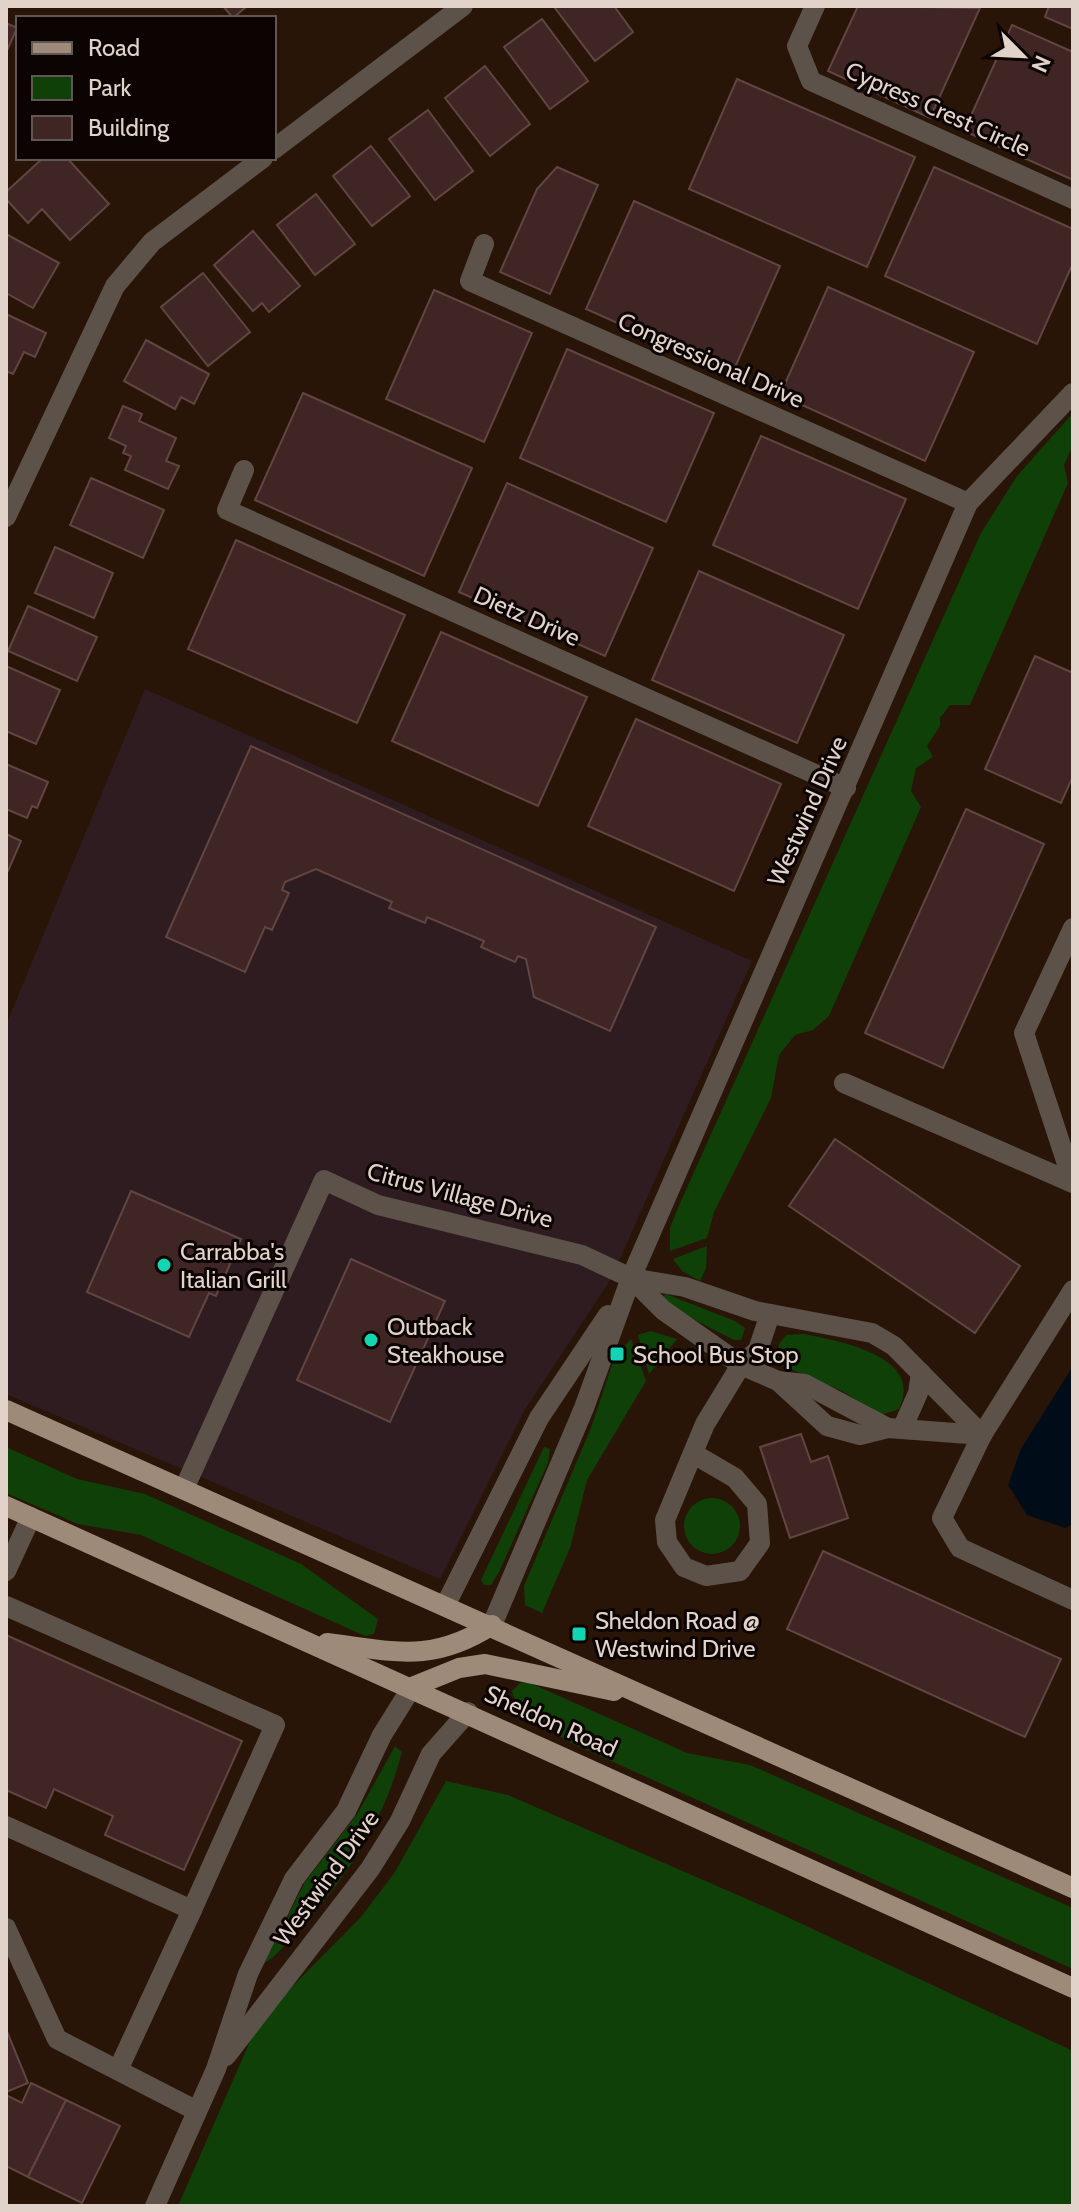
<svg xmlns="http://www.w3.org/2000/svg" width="1079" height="2212" font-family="Cabin,sans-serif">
	<rect width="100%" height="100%" fill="#291507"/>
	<!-- commercial -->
	<path fill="#2e1c21" d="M145 689 752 961 611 1279 524 1411 440 1579 6 1394V1025Z"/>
	<!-- green -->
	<g fill="#0f4008">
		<path d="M1073 413V445L1064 465 1068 483 970 705H950L940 718V726L927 746 933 757 916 768 911 791 921 807 829 1016 813 1030 795 1035 779 1055 771 1098 714 1212 707 1238 670 1251V1228L677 1210 981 533 1017 476Z"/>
		<path d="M707 1246 706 1268 700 1281 682 1271 673 1259Z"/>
		<path d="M666 1294 735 1321 745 1328 741 1340H734L664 1304 662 1297Z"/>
		<path d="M650 1331 677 1339 649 1374 638 1335Z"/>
		<path d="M804 1334C839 1341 925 1356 899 1409L881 1415 842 1391 783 1366 778 1357 779 1344 786 1335Z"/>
		<path d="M631 1339 646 1381 587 1480 570 1548 542 1613 525 1605 524 1586 591 1428 615 1356Z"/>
		<path d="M6 1447 77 1479 145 1494 301 1564 378 1619 374 1634 365 1636 141 1535 78 1524 6 1493Z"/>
		<path d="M544 1447 550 1449 548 1463 499 1572 491 1585H484L481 1580Z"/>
		<circle cx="712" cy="1526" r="28"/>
		<path d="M520 1683H530L687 1753 750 1765 1073 1908V1969L571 1743C555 1733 515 1711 512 1691Z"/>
		<path d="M395 1746 402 1752C384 1822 345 1881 295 1934 286 1943 275 1958 264 1963L305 1882 358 1813Z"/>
		<path d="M446 1781 508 1795 770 1909 1073 2051V2206H178L251 2039 280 1999 361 1917 395 1872Z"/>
	</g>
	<!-- water -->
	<path fill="#000d18" d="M1073 1366V1524L1065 1528 1027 1515 1008 1485 1021 1449Z"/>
	<!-- building -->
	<g fill="#3f2523" stroke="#614542" stroke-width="2">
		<path d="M223 6H247L233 18Z"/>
		<path d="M558 6H614L633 32 595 61 555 8Z"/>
		<path d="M858 6 980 8 930 118 828 71Z"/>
		<path d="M1049 6H1073V29L1045 17Z"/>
		<path d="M542 19 588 81 550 109 504 47Z"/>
		<path d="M6 23 17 28 6 53Z"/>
		<path d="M1012 25 1073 52V180L964 131Z"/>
		<path d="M485 66 530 124 490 156 445 98Z"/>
		<path d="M737 79 915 157 867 267 689 189Z"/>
		<path d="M428 110 473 171 435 200 389 139Z"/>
		<path d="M371 146 410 196 372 226 333 176Z"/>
		<path d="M43 158H67L109 204 70 240 42 209 28 223 6 199V192Z"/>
		<path d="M557 167 598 185 550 294 500 272 537 189Z"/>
		<path d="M934 167 1073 229V263L1037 344 885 276Z"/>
		<path d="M316 194 355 244 315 275 277 225Z"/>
		<path d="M634 201 780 266 732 374 586 309Z"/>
		<path d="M253 231 300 286 269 312 262 303 253 311 214 265Z"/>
		<path d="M6 234 59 263 33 308 6 293Z"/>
		<path d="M203 273 250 332 208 366 161 307Z"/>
		<path d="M828 287 974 352 925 461 780 395Z"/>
		<path d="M434 290 532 333 484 442 386 399Z"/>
		<path d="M6 314 46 333 35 357 24 352 13 374 6 371Z"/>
		<path d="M146 340 209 374 194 404 181 397 175 409 124 381Z"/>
		<path d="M567 349 714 413 666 522 520 458Z"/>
		<path d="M303 393 472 468 424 576 255 500Z"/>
		<path d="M123 406 142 414 139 421 176 438 166 461 179 466 168 489 125 470 131 456 123 453 126 446 109 438Z"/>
		<path d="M761 436 906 499 858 609 713 545Z"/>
		<path d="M91 478 164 510 143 558 70 525Z"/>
		<path d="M507 483 653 548 605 656 459 592Z"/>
		<path d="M236 540 405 615 357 723 188 649Z"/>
		<path d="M55 547 113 573 94 618 35 593Z"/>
		<path d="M699 571 844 635 797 743 652 680Z"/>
		<path d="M28 606 97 637 77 681 8 651Z"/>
		<path d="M441 632 587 697 538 806 392 741Z"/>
		<path d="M1035 656 1073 673V776L1061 803 985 769Z"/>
		<path d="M6 666 60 690 36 744 6 731Z"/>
		<path d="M636 719 781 784 734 891 588 826Z"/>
		<path d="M251 746 656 927 610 1031 534 997 526 959 518 956 515 962 481 947 484 941 427 917 425 923 389 908 392 902 316 869 285 882 282 890 289 893 272 930 265 927 245 972 166 937Z"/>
		<path d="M6 764 48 782 37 808 32 806 27 818 6 809Z"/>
		<path d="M966 809 1044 844 943 1068 865 1033Z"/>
		<path d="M6 834 21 841 8 871 6 870Z"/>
		<path d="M835 1139 1020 1266 975 1333 789 1206Z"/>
		<path d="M131 1191 241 1239 216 1296 209 1293 189 1337 87 1292Z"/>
		<path d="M351 1259 445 1301 390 1422 297 1380Z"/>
		<path d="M801 1434 811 1462 828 1456 848 1518 790 1538 760 1447Z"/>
		<path d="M823 1551 1061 1659 1025 1737 787 1629Z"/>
		<path d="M6 1635 242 1741 184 1870 105 1835 113 1816 54 1789 46 1808 6 1790Z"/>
		<path d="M6 2029 28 2083 6 2092Z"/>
		<path d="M31 2083 66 2100 28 2177 6 2166V2095L22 2103Z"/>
		<path d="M66 2100 120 2126 82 2203 28 2177Z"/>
	</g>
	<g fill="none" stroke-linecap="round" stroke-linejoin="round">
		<!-- minor -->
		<g stroke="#5c524a" stroke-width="20">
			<path d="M815 6 797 46 811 81 1073 199"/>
			<path d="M274 149 463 6"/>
			<path d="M484 244 470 281 968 503"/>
			<path d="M244 470 227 510 846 788"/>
			<path d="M6 517 115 286 152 242 263 158"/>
			<path d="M1073 928 1024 1033 1073 1182"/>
			<path d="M844 1083 1073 1183"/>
			<path d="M631 1278 663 1310 741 1365 778 1381 805 1384 888 1428"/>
			<path d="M1073 1290 982 1435 942 1518 960 1548 1073 1600"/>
			<path d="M778 1381 827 1426 860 1435 888 1428 982 1435"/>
			<path d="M902 1429 918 1393 921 1373"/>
			<path d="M694 1454 735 1478 757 1504 760 1543 740 1571 706 1576 684 1567 667 1542 665 1520 705 1424 741 1365 758 1350 770 1314"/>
			<path d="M184 1489 324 1180 378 1205 582 1255 631 1278 685 1287 755 1311 872 1333 894 1346 982 1435"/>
			<path d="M6 1571 31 1517"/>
			<path d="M446 1604 539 1418 608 1315"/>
			<path d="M6 1606 275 1725 192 1910"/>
			<path d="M492 1625 584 1408 631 1278 968 503 1073 393"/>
			<path d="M6 1826 192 1910 118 2070"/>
			<path d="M6 1928 57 2039 197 2111"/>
			<path d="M226 2056 370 1869 400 1821 431 1754 468 1712"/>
			<path d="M155 2206 216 2069 248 1974 294 1879 346 1811 382 1735 412 1687"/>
		</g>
		<!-- major -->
		<g stroke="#9e8a79" stroke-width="20">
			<path d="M6 1410 1073 1888"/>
			<path d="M6 1506 1073 1988"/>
			<path d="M327 1643C394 1651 431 1664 492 1625"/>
			<path d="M412 1687 459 1668 485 1664 614 1691"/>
		</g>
	</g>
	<!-- markers -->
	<g fill="#13d5b3" stroke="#0b0402" stroke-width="3">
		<circle cx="164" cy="1265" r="8"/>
		<circle cx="371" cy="1340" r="8"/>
		<rect x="609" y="1346" width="16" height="16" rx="4"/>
		<rect x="571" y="1626" width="16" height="16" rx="4"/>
	</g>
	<g text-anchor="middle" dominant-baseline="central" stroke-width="6" stroke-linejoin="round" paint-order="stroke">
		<!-- street labels -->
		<g font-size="24" fill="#e1d3ca" stroke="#0b0402">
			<text transform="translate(938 109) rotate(24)">Cypress Crest Circle</text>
			<text transform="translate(711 360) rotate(24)">Congressional Drive</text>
			<text transform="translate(527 616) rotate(24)">Dietz Drive</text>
			<text transform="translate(807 811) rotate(-66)">Westwind Drive</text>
			<text transform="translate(460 1195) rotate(15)">Citrus Village Drive</text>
			<text transform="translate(551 1721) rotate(24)">Sheldon Road</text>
			<text transform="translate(326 1878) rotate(-54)">Westwind Drive</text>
		</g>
		<!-- poi labels -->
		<g font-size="24" fill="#e1d3ca" stroke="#0b0402" text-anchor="start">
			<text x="180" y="1251">Carrabba's<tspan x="180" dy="28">Italian Grill</tspan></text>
			<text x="387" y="1326">Outback<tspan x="387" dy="28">Steakhouse</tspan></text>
			<text x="633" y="1354">School Bus Stop</text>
			<text x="595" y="1620">Sheldon Road @<tspan x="595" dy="28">Westwind Drive</tspan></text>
		</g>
	</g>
	<!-- border -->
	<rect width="1079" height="2212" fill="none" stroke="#e1d3ca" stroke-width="16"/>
	<!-- legend -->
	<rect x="16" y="16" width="260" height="144" fill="#0b0402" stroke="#615752" stroke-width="2"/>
	<rect x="32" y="42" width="40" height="12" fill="#9e8a79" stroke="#615752" stroke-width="2"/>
	<text x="88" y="56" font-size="24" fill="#e1d3ca">Road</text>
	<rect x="32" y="76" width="40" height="24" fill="#0f4008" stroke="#615752" stroke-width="2"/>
	<text x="88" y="96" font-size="24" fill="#e1d3ca">Park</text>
	<rect x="32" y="116" width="40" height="24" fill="#3f2523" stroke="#615752" stroke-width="2"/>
	<text x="88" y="136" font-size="24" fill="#e1d3ca">Building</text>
	<!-- north arrow -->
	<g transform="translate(1023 56) rotate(114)" stroke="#0b0402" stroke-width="6" paint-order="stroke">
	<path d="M0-6L14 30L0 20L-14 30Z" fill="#e1d3ca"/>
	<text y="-12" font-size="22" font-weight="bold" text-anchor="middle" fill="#e1d3ca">N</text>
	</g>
</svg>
